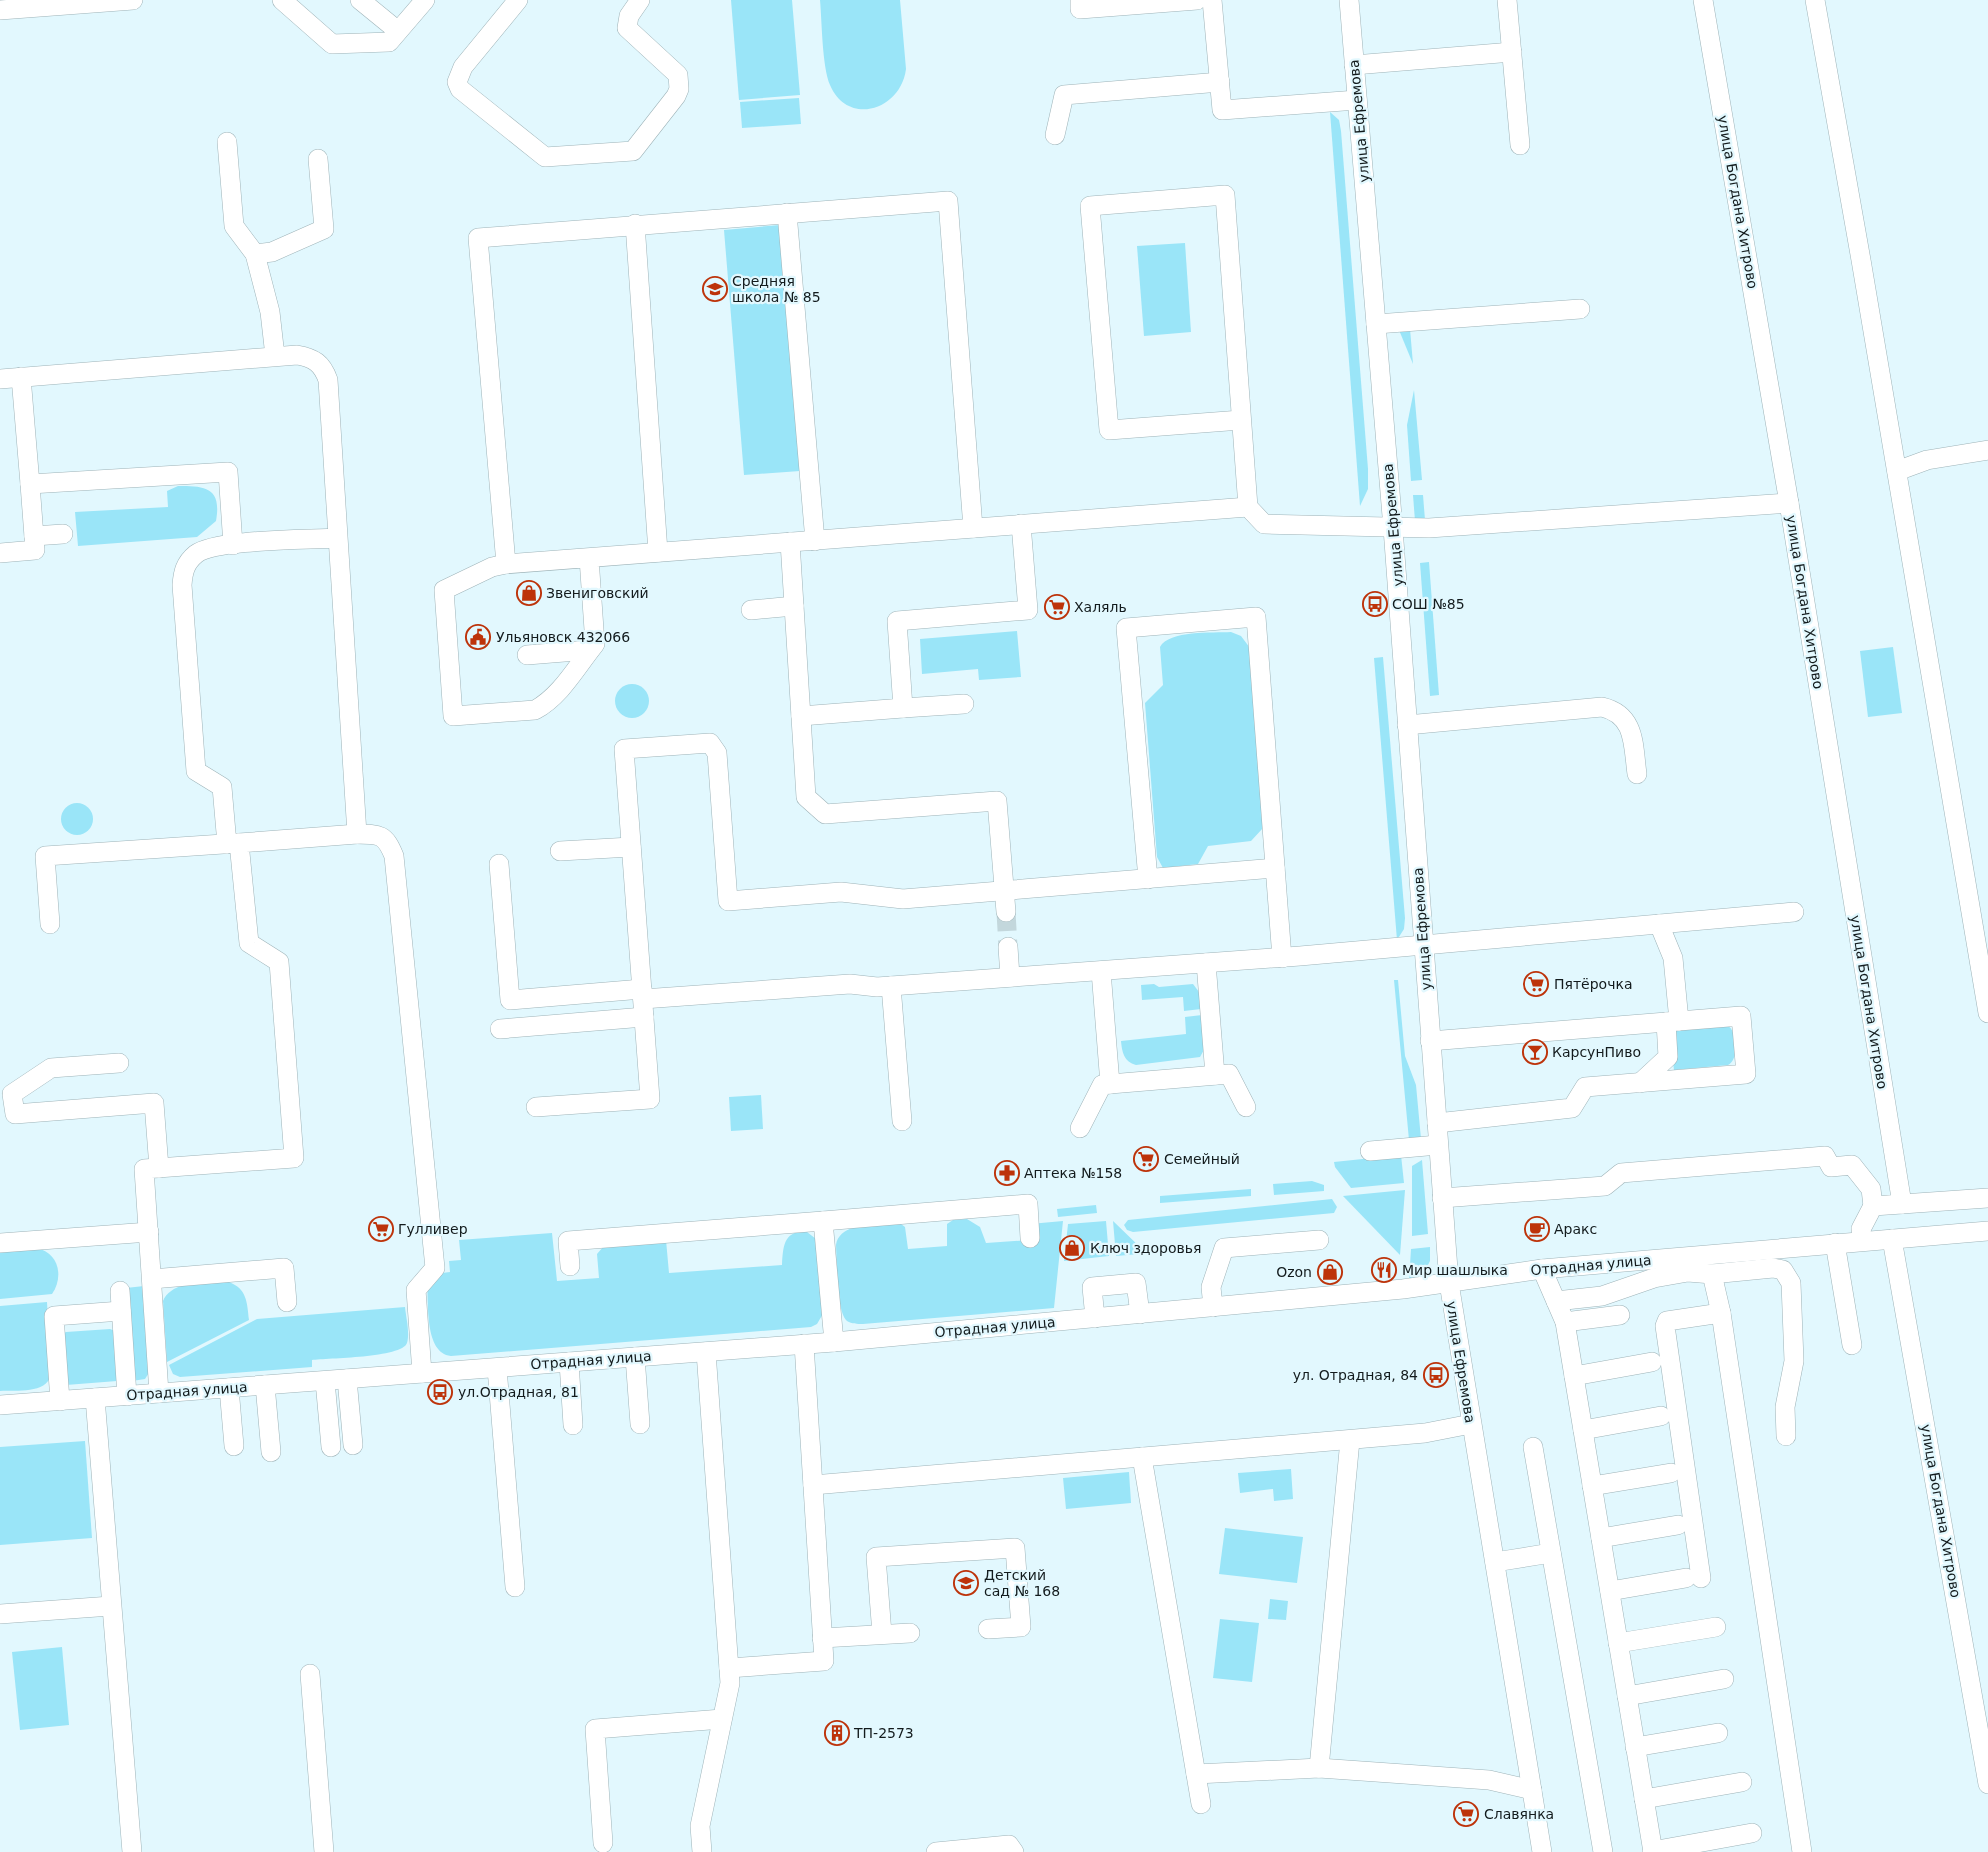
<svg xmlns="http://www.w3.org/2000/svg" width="1988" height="1852" font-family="'DejaVu Sans',sans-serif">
	<rect width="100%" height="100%" fill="#e2f8fe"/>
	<!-- green -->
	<g fill="#9ae5f8">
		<path d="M731 0H792L800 95 739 100Z"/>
		<path d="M820 0H900L906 69C901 110 848 127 830 85 822 66 822 22 820 0Z"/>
		<path d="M799 98 801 124 742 128 740 102Z"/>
		<path d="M1330 112 1339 120 1341 131 1368 469V489L1360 506Z"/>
		<path d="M780 225 800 471 744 475 724 230Z"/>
		<path d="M1185 243 1191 332 1144 336 1137 246Z"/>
		<path d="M1410 329 1413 364 1399 330Z"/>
		<path d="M1414 390 1422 480 1411 481 1407 425Z"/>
		<path d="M178 486C205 486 222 487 216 521L197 537 78 546 75 512 168 507 167 491Z"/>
		<path d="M1413 495H1423L1425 520 1415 521Z"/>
		<path d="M1429 562 1439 695 1430 696 1420 563Z"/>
		<path d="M1017 631 1021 677 979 680 978 669 922 674 920 639Z"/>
		<path d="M1231 632 1241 636 1250 648 1263 828 1251 841 1208 846 1198 864 1163 868 1157 857 1145 703 1163 685 1160 647C1169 630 1213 633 1231 632Z"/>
		<path d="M1893 647 1902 713 1868 717 1860 651Z"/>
		<path d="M1383 657 1405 918 1404 929 1397 940 1374 658Z"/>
		<circle cx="632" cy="701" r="17"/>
		<circle cx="77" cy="819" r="16"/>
		<path d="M1394 980H1398L1405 1056 1416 1085 1421 1139 1409 1140Z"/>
		<path d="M1154 984 1159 987 1193 984 1199 992 1201 1009 1184 1011 1183 997 1142 1000 1141 985Z"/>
		<path d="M1202 1015 1205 1048 1200 1057 1136 1065C1124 1062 1122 1052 1121 1041L1186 1034 1185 1017Z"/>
		<path d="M1727 1025C1738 1031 1739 1060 1728 1065L1674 1070 1670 1037 1676 1030Z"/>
		<path d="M761 1095 763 1129 731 1131 729 1097Z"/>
		<path d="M1401 1155 1404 1183 1351 1188 1335 1167 1334 1162Z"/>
		<path d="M1422 1160 1428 1234 1412 1236V1166Z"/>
		<path d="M1312 1181 1324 1185V1191L1274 1195 1273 1184Z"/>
		<path d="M1251 1189V1196L1160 1203V1196Z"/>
		<path d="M1405 1190 1400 1255 1343 1196Z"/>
		<path d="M1332 1199 1337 1207 1334 1213 1133 1232 1127 1230 1124 1225 1128 1220Z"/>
		<path d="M1096 1205 1097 1213 1058 1217 1057 1209Z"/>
		<path d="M967 1219 980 1227 986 1243 1031 1240 1030 1224 1063 1221 1054 1308 863 1324C857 1324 852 1324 847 1321 836 1311 837 1261 836 1245 839 1222 881 1223 901 1224L905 1227 908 1249 947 1246V1224L953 1220Z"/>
		<path d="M1106 1221 1109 1256 1064 1261 1068 1224Z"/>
		<path d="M1113 1221 1143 1250 1151 1253 1116 1256Z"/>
		<path d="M807 1232 816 1239 824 1312 817 1324 811 1327 451 1356C424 1353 429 1303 427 1282L434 1274 450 1272 449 1261 461 1260 459 1240 552 1233 557 1281 599 1278 597 1254 603 1247 666 1240 669 1273 782 1265C783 1246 784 1230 807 1232Z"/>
		<path d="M1430 1247V1261L1424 1273 1409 1280 1411 1249Z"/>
		<path d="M36 1248C59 1252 64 1277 52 1294L0 1299V1251Z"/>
		<path d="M229 1282C247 1289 247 1302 249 1320L167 1362 163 1301C172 1280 209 1281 229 1282Z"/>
		<path d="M144 1286 150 1371 145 1379 132 1381 126 1288Z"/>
		<path d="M47 1302 51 1375C46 1394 17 1390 0 1391V1306Z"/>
		<path d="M405 1307C406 1317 410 1333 407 1343 402 1358 327 1358 312 1360V1367L180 1377 173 1374 169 1365 257 1319Z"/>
		<path d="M110 1329 115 1331 117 1381 66 1385 61 1335 66 1332Z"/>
		<path d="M85 1441 92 1538 0 1545V1447Z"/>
		<path d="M1291 1469 1293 1499 1274 1501 1273 1489 1240 1493 1238 1473Z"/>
		<path d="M1129 1472 1131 1503 1066 1509 1063 1478Z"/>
		<path d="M1225 1528 1303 1537 1297 1583 1219 1574Z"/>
		<path d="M1270 1599 1288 1601 1286 1620 1268 1619Z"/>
		<path d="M1220 1619 1259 1623 1252 1682 1213 1678Z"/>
		<path d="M62 1647 69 1725 20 1730 12 1652Z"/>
	</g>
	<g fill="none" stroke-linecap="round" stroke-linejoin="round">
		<!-- minor-tunnel -->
		<path stroke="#c3d7dc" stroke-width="19" stroke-dasharray="19 9" stroke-linecap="butt" d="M1006 912 1008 947"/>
		<defs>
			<g id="minor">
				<path d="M282 0 332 44 389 42 425 0"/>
				<path d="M360 0 398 31"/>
				<path d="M518 0 463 67 457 82 460 89 545 157 633 151 676 96 679 89 678 75 627 28 629 16 640 0"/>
				<path d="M1080 0V9L1197 0"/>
				<path d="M1212 0 1222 110 1357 100"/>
				<path d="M1349 0 1393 528 1449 1283 1542 1852"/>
				<path d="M1507 0 1520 145"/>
				<path d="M1703 0 1789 503 1902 1204 1873 1206 1861 1229 1862 1241"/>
				<path d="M1815 0 1861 260 1988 1013"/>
				<path d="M0 10 133 0"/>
				<path d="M1354 65 1512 52"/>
				<path d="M1055 135 1064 95 1220 82"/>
				<path d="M227 142 234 226 255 254 270 312 275 356"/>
				<path d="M787 213 815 541"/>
				<path d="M635 224 658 552"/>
				<path d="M255 254 272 252 324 229 318 159"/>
				<path d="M1376 324 1580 309"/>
				<path d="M21 377 30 484 228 472 233 545"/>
				<path d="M0 379 297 355C314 358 322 363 328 380L357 834C380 834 385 834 394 856L435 1268 416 1290 422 1373"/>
				<path d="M1241 420 1109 430 1090 206 1225 195 1248 507 1264 524 1429 528 1789 503"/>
				<path d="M1897 471 1927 460 1988 450"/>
				<path d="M34 536 63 534"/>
				<path d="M790 542 806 797 825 814 997 801 1006 912"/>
				<path d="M0 553 35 550 30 484"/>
				<path d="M589 558 595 644C577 666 561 696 535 710L453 716 444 590 492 567 506 564 1248 507"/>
				<path d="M506 564 478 238 948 201 973 528"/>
				<path d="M751 610 794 606"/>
				<path d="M527 655 589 650"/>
				<path d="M903 708 964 704"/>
				<path d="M801 716 903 708 897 621 1028 610 1021 524"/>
				<path d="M1407 725 1602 707C1636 715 1633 745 1637 774"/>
				<path d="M227 844 222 787 196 771 182 585C183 572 185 563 196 554 215 539 309 540 337 538"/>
				<path d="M560 851 631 847"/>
				<path d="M499 864 510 1000 642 989"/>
				<path d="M1148 879 1126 628 1256 617 1282 958"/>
				<path d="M50 924 45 856 238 843"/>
				<path d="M1659 924 1673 958 1679 1021"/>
				<path d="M1008 947 1010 977"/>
				<path d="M1206 963 1215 1075"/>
				<path d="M1101 971 1110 1084"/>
				<path d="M891 986 902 1121"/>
				<path d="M643 999 850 984 877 987 1300 956 1794 912"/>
				<path d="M500 1029 644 1017"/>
				<path d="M1430 1041 1741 1016 1746 1074 1585 1087 1572 1108 1437 1123"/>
				<path d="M119 1063 51 1068 12 1094 15 1114 154 1103 159 1168"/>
				<path d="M1640 1083 1668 1057 1666 1022"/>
				<path d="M536 1107 650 1099 624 749 710 743 717 753 728 901 841 892 903 899 1275 868"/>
				<path d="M1080 1128 1102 1085 1110 1084 1229 1074 1246 1107"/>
				<path d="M1370 1151 1438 1145"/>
				<path d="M1442 1198 1605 1186 1621 1173 1825 1156 1831 1167 1852 1165 1871 1189 1873 1206"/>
				<path d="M1902 1204 1988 1198"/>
				<path d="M1892 1239 1988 1784"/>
				<path d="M0 1243 149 1232"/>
				<path d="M1835 1243 1852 1345"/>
				<path d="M570 1266 568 1241 823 1221"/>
				<path d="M1542 1269 1565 1322 1653 1852"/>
				<path d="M1712 1274 1721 1313 1802 1852"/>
				<path d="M152 1279 284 1268 287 1302"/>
				<path d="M120 1291 127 1396"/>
				<path d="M1556 1301 1602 1296 1654 1278 1688 1272 1712 1274 1773 1268 1783 1270 1791 1283 1794 1361 1785 1407 1786 1436"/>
				<path d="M1213 1307 1211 1287 1224 1248 1319 1240"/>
				<path d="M1095 1318 1092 1287 1136 1283 1140 1314"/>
				<path d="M1565 1322 1620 1315"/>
				<path d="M834 1342 823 1221 1028 1204 1030 1238"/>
				<path d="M635 1357 640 1424"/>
				<path d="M569 1362 573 1425"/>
				<path d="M497 1368 515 1587"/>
				<path d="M1574 1376 1652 1362"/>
				<path d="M347 1379 353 1445"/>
				<path d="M325 1381 331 1447"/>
				<path d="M265 1385 271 1452"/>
				<path d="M229 1388 234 1446"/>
				<path d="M159 1393 144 1169 294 1158 279 962 249 943 239 843 357 834"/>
				<path d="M95 1398 132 1852"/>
				<path d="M60 1401 54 1316 121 1311"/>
				<path d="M0 1405 834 1342 1403 1289 1542 1269 1988 1231"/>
				<path d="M1583 1430 1661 1416"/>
				<path d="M1533 1447 1603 1852"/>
				<path d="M1142 1457 1201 1804"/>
				<path d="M813 1485 1425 1433 1471 1424"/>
				<path d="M1592 1486 1671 1473"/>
				<path d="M1601 1538 1678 1525"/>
				<path d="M1495 1562 1551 1553"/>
				<path d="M1701 1578 1665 1326 1667 1321 1721 1313"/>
				<path d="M1610 1591 1686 1578"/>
				<path d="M0 1614 111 1606"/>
				<path d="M882 1634 876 1557 1015 1548 1021 1627 988 1629"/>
				<path d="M822 1638 910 1633"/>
				<path d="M1618 1643 1716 1627"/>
				<path d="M729 1668 824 1661 804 1344"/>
				<path d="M310 1674 324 1852"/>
				<path d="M1627 1696 1724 1679"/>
				<path d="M1635 1747 1718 1733"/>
				<path d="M1319 1768 1350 1440"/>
				<path d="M1196 1774 1319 1768 1489 1780 1532 1790"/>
				<path d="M1644 1799 1742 1782"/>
				<path d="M603 1843 595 1729 722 1719"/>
				<path d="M1652 1851 1752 1833"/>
				<path d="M702 1852 700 1826 730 1683 706 1352"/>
				<path d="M936 1852 1009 1845 1014 1852"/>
			</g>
		</defs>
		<!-- minor casing -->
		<use href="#minor" stroke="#9eb3b8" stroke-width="20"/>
		<!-- minor -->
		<use href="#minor" stroke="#fff" stroke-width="19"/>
	</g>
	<!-- icons -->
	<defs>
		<symbol id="school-ring" viewBox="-11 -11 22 22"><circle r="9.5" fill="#e2f8fe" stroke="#bd330a" stroke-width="1.5"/><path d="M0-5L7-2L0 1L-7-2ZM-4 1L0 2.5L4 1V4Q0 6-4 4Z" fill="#bd330a"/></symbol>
		<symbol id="shop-ring" viewBox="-11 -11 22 22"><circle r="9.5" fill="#e2f8fe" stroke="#bd330a" stroke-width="1.5"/><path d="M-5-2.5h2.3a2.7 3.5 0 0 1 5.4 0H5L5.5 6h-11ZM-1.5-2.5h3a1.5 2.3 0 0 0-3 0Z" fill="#bd330a"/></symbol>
		<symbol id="bus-ring" viewBox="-11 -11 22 22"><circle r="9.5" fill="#e2f8fe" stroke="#bd330a" stroke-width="1.5"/><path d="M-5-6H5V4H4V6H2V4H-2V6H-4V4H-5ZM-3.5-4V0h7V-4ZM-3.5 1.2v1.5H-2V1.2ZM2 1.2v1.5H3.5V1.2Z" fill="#bd330a"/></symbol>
		<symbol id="supermarket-ring" viewBox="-11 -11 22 22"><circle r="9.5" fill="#e2f8fe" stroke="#bd330a" stroke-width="1.5"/><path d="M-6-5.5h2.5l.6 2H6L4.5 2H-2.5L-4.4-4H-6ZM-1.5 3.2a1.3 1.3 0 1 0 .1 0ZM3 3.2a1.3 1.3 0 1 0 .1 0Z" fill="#bd330a"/></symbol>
		<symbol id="civic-ring" viewBox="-11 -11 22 22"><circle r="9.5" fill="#e2f8fe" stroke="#bd330a" stroke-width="1.5"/><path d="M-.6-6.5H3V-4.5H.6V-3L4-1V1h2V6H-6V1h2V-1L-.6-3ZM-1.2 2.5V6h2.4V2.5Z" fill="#bd330a"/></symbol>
		<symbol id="bar-ring" viewBox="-11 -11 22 22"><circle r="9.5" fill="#e2f8fe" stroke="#bd330a" stroke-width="1.5"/><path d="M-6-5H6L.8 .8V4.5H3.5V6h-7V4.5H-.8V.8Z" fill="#bd330a"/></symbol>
		<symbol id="pharmacy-ring" viewBox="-11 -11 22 22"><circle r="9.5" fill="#e2f8fe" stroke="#bd330a" stroke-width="1.5"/><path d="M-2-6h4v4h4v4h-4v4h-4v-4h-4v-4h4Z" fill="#bd330a"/></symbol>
		<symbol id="cafe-ring" viewBox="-11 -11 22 22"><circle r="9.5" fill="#e2f8fe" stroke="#bd330a" stroke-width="1.5"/><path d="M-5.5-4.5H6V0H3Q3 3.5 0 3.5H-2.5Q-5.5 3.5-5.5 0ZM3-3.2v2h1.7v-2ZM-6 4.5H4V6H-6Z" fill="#bd330a"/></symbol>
		<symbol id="restaurant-ring" viewBox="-11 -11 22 22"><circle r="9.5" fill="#e2f8fe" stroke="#bd330a" stroke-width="1.5"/><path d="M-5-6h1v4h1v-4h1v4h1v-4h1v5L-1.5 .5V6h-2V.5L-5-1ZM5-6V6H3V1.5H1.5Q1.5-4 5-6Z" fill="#bd330a"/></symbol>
		<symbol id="building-ring" viewBox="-11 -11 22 22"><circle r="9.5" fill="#e2f8fe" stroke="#bd330a" stroke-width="1.5"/><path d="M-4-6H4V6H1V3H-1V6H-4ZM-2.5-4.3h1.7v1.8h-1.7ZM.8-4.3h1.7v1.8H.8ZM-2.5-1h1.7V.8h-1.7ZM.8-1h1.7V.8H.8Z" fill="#bd330a"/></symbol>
	</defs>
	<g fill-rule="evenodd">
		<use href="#school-ring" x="701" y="275" width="28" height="28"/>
		<use href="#shop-ring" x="515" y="579" width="28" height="28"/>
		<use href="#bus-ring" x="1361" y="590" width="28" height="28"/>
		<use href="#supermarket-ring" x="1043" y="593" width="28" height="28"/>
		<use href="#civic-ring" x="464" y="623" width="28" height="28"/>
		<use href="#supermarket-ring" x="1522" y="970" width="28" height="28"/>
		<use href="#bar-ring" x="1521" y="1038" width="28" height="28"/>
		<use href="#supermarket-ring" x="1132" y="1145" width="28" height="28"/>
		<use href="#pharmacy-ring" x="993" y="1159" width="28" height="28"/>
		<use href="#supermarket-ring" x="367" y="1215" width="28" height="28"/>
		<use href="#cafe-ring" x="1523" y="1215" width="28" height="28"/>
		<use href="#shop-ring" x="1058" y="1234" width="28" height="28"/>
		<use href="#restaurant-ring" x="1370" y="1256" width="28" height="28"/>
		<use href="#shop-ring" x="1316" y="1258" width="28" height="28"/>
		<use href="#bus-ring" x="1422" y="1361" width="28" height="28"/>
		<use href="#bus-ring" x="426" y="1378" width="28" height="28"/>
		<use href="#school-ring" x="952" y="1569" width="28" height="28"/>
		<use href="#building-ring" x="823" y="1719" width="28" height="28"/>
		<use href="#supermarket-ring" x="1452" y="1800" width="28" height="28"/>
	</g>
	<g text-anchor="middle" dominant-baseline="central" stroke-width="4.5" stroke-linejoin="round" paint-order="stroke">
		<!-- street labels -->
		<g font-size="14" fill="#131b1d" stroke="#e2f8fe">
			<text transform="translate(1359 121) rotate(-95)">улица Ефремова</text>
			<text transform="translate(1738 202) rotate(80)">улица Богдана Хитрово</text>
			<text transform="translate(1393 525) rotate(-95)">улица Ефремова</text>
			<text transform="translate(1805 602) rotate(81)">улица Богдана Хитрово</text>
			<text transform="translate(1422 929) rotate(-94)">улица Ефремова</text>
			<text transform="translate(1869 1002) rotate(81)">улица Богдана Хитрово</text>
			<text transform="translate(1591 1265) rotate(-5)">Отрадная улица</text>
			<text transform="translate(995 1327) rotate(-5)">Отрадная улица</text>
			<text transform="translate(591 1360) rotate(-4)">Отрадная улица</text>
			<text transform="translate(1461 1362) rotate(81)">улица Ефремова</text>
			<text transform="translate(187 1391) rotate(-4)">Отрадная улица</text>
			<text transform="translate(1941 1511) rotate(80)">улица Богдана Хитрово</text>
		</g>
		<!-- poi labels -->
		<g font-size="14" fill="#131b1d" stroke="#e2f8fe" text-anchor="start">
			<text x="732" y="281">Средняя<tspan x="732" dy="16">школа № 85</tspan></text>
			<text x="546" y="593">Звениговский</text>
			<text x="1392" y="604">СОШ №85</text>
			<text x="1074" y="607">Халяль</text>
			<text x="496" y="637">Ульяновск 432066</text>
			<text x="1554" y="984">Пятёрочка</text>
			<text x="1552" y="1052">КарсунПиво</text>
			<text x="1164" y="1159">Семейный</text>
			<text x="1024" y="1173">Аптека №158</text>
			<text x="398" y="1229">Гулливер</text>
			<text x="1554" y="1229">Аракc</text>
			<text x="1090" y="1248">Ключ здоровья</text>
			<text x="1402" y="1270">Мир шашлыка</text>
			<text x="1312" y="1272" text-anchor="end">Ozon</text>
			<text x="1418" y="1375" text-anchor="end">ул. Отрадная, 84</text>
			<text x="458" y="1392">ул.Отрадная, 81</text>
			<text x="984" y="1575">Детский<tspan x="984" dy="16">сад № 168</tspan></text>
			<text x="854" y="1733">ТП-2573</text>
			<text x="1484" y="1814">Славянка</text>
		</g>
	</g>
</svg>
